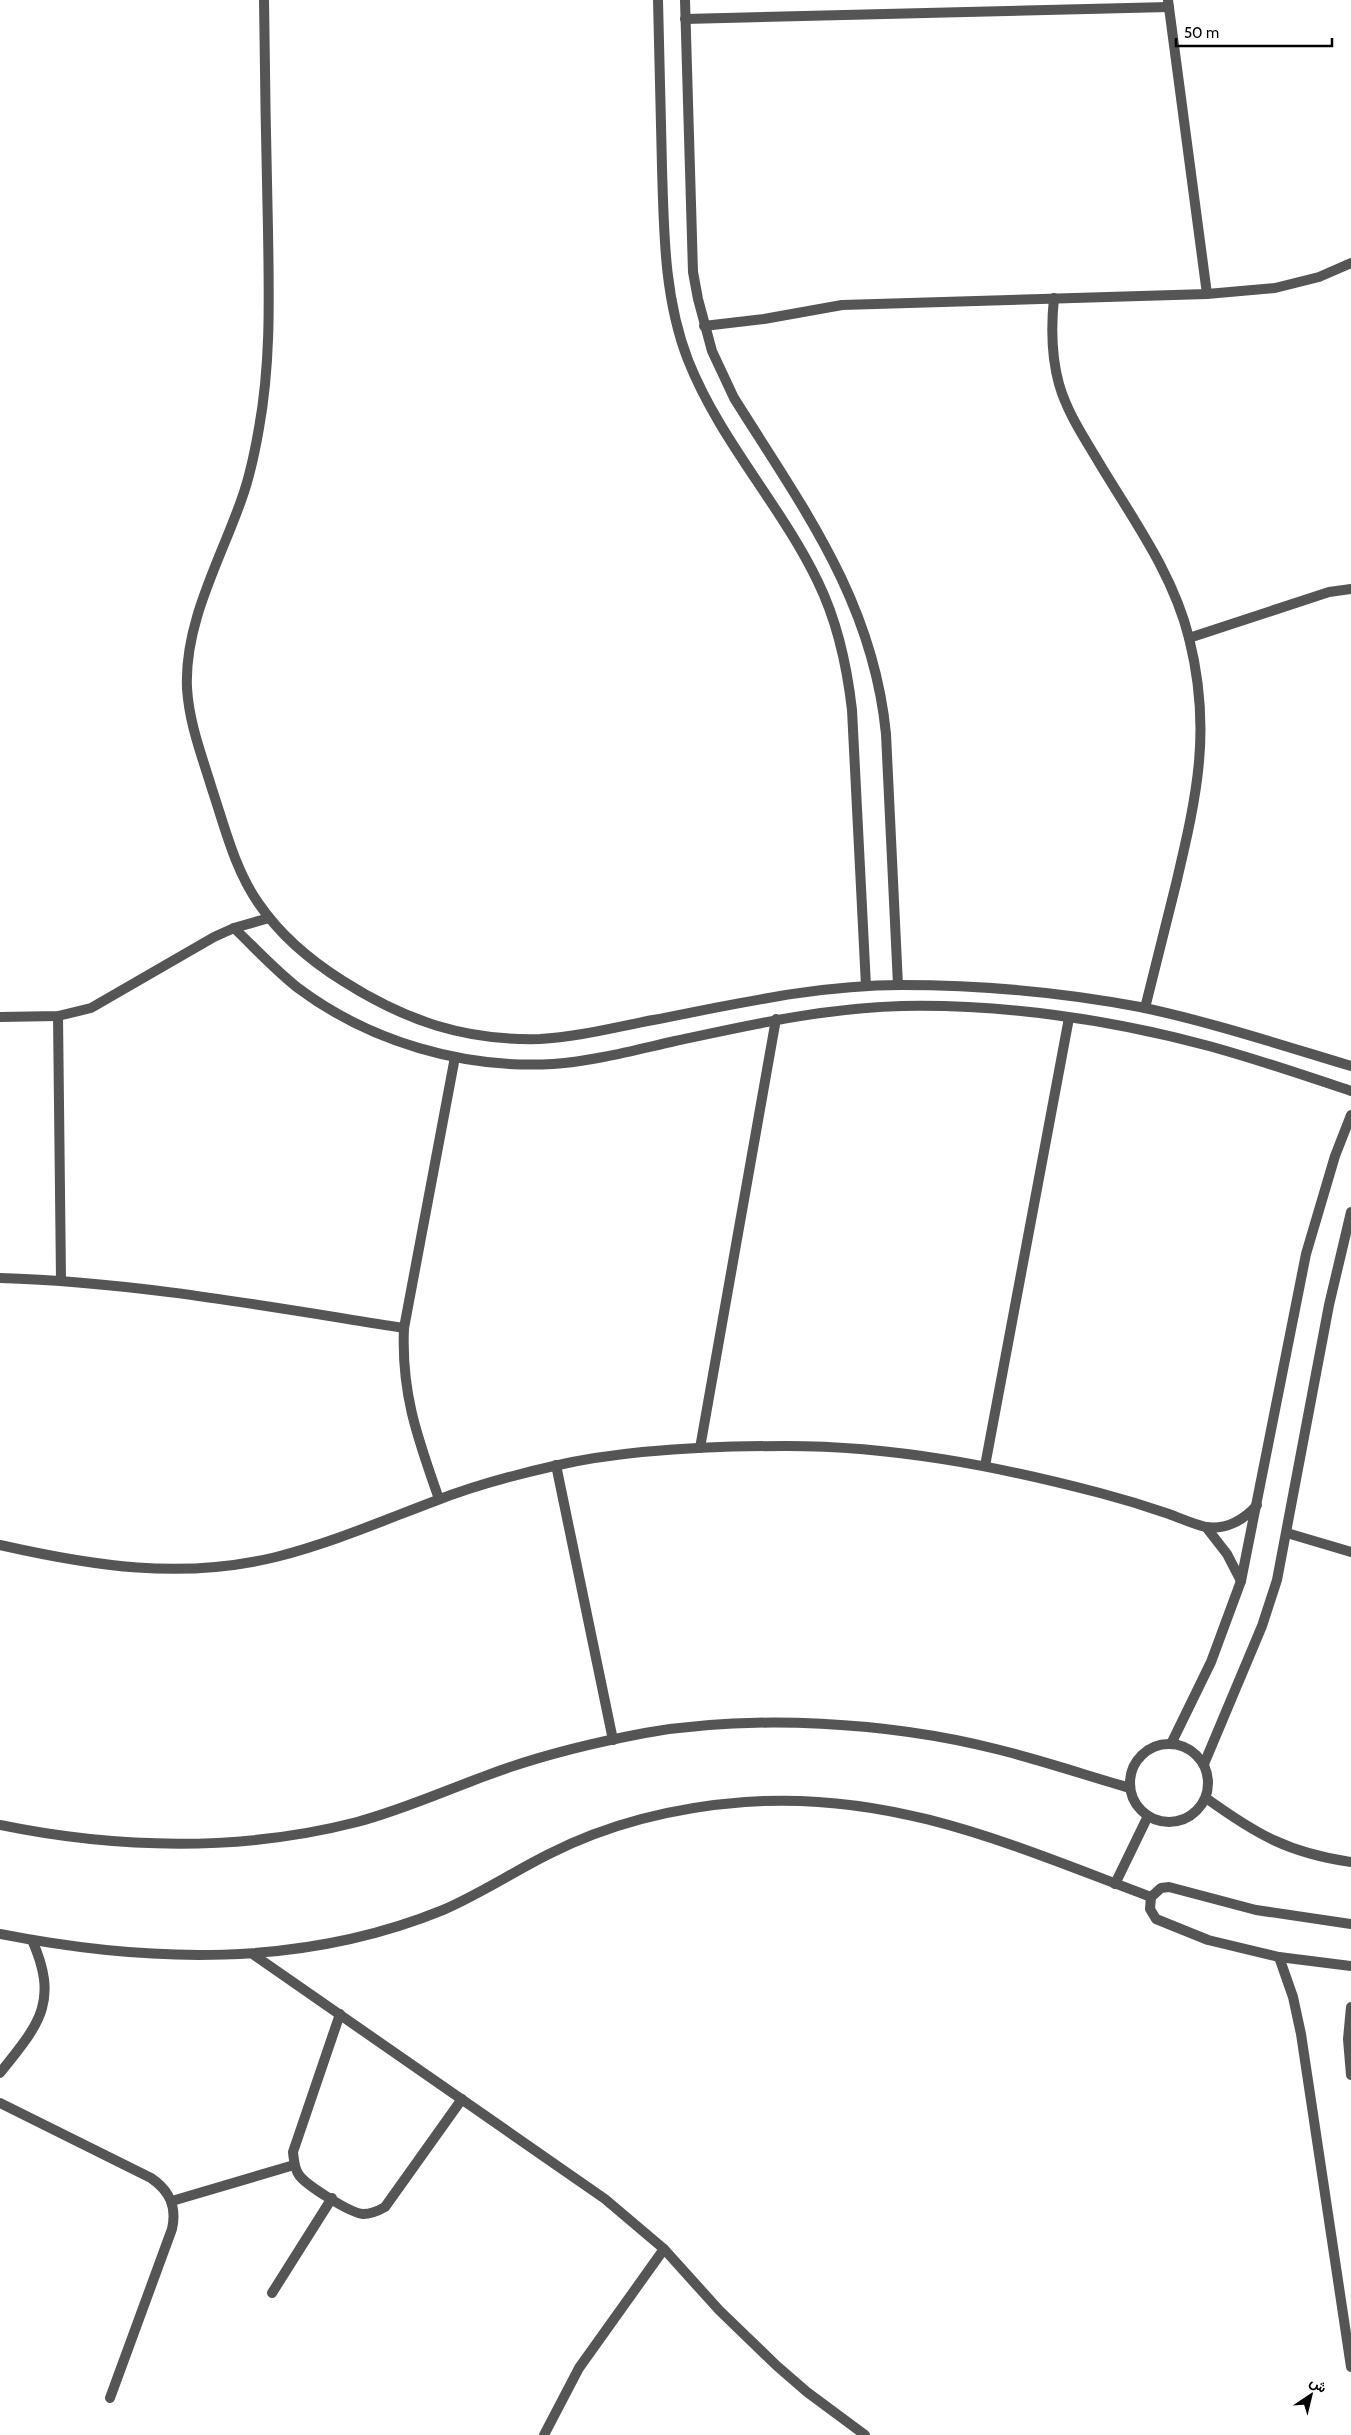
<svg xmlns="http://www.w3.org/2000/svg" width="1351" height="2435" font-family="Cabin,Vazirmatn,sans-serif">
	<rect width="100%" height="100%" fill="#fff"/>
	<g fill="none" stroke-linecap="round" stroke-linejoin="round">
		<!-- service -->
		<g stroke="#555" stroke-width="10">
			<path d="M1115 1884 1148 1816"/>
			<path d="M1351 1924 1256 1910 1169 1887 1161 1888 1151 1897 1150 1909 1156 1919 1208 1940 1279 1957 1351 1966"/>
			<path d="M0 1934C148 1963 301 1968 443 1910 480 1894 513 1872 549 1854 610 1823 678 1807 745 1802 895 1791 1014 1846 1151 1897"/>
			<path d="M254 1955 605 2199 664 2249 719 2310 777 2366 807 2392 865 2435"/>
			<path d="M1279 1957 1293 1997 1301 2034 1351 2367"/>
			<path d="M1351 2007 1348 2039 1351 2075"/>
			<path d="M340 2014 293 2152C294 2160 294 2168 299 2175 306 2185 350 2213 363 2214 371 2214 378 2211 385 2207L462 2099"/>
			<path d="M0 2073C38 2025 60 2003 32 1940"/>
			<path d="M0 2103 151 2178C170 2191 177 2207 172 2229L110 2398"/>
			<path d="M172 2201 294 2165"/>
			<path d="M272 2293 332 2198"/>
			<path d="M544 2435 579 2368 664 2249"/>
		</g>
		<!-- minor -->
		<g stroke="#555" stroke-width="10">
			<path d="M264 0C265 77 266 153 268 230 269 296 271 362 259 428 255 451 250 476 242 498 221 559 184 622 187 688 189 723 202 756 212 789 225 828 235 870 259 904 281 936 311 961 343 981 406 1021 465 1041 540 1039 578 1037 616 1027 653 1020 736 1004 817 985 901 985 981 985 1061 992 1140 1007 1211 1022 1281 1045 1351 1066"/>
			<path d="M658 0C659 56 661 111 662 167 664 233 664 298 688 360 720 441 781 505 818 582 838 623 847 666 852 710L866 986"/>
			<path d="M685 0 693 272 698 299 712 351 734 398C803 508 873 601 886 734L898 985"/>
			<path d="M1168 0 1207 294"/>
			<path d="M685 19 1169 7"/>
			<path d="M1054 298C1051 327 1051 355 1059 384 1067 412 1083 436 1098 461 1132 518 1173 573 1189 638 1212 729 1197 795 1176 884 1166 925 1155 967 1145 1008"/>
			<path d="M704 326 764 319 842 305 1207 294 1275 288 1319 277 1351 263"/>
			<path d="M1189 638 1329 592 1351 589"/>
			<path d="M234 928C255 948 275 970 298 988 370 1042 464 1069 553 1064 594 1061 635 1050 675 1041 750 1025 824 1008 902 1006 1002 1004 1108 1019 1205 1045 1254 1058 1303 1075 1351 1091"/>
			<path d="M58 1016 61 1280"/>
			<path d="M0 1017 58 1016 91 1008 214 937 234 928 269 918"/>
			<path d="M0 1278C136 1282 270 1307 404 1328"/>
			<path d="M700 1448 776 1019"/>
			<path d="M556 1465 613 1740"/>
			<path d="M985 1466 1069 1018"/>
			<path d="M439 1499C418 1439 401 1394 404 1328L455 1057"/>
			<path d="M1206 1527 1227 1554 1241 1581"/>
			<path d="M1287 1533 1351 1552"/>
			<path d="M0 1545C93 1566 181 1580 276 1557 331 1543 382 1521 435 1501 473 1486 514 1475 554 1466 627 1449 712 1446 786 1446 893 1446 997 1466 1100 1493 1123 1499 1146 1506 1169 1514 1180 1518 1193 1524 1206 1527 1226 1530 1244 1520 1257 1505"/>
			<circle cx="1169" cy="1783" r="39"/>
			<path d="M1171 1744 1211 1662 1241 1581 1306 1254 1335 1156 1351 1115"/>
			<path d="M1204 1764 1262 1626 1277 1580 1329 1305 1351 1212"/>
			<path d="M1206 1798C1256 1834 1288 1853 1351 1862"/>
			<path d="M0 1825C116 1849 241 1852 357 1822 402 1810 444 1791 488 1775 538 1756 592 1743 645 1733 754 1714 889 1722 996 1749 1041 1760 1085 1775 1130 1788"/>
		</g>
	</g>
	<!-- north arrow -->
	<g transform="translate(1311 2395) rotate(35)" stroke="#ffffff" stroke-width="4" paint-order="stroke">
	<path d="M0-4L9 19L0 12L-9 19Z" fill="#000000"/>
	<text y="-8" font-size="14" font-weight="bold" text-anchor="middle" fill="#000000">ش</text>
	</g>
	<!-- scale -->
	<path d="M1176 38v8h156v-8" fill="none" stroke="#000000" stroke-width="2.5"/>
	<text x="1184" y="38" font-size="15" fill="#000000" stroke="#ffffff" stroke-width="4" paint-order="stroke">50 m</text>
</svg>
